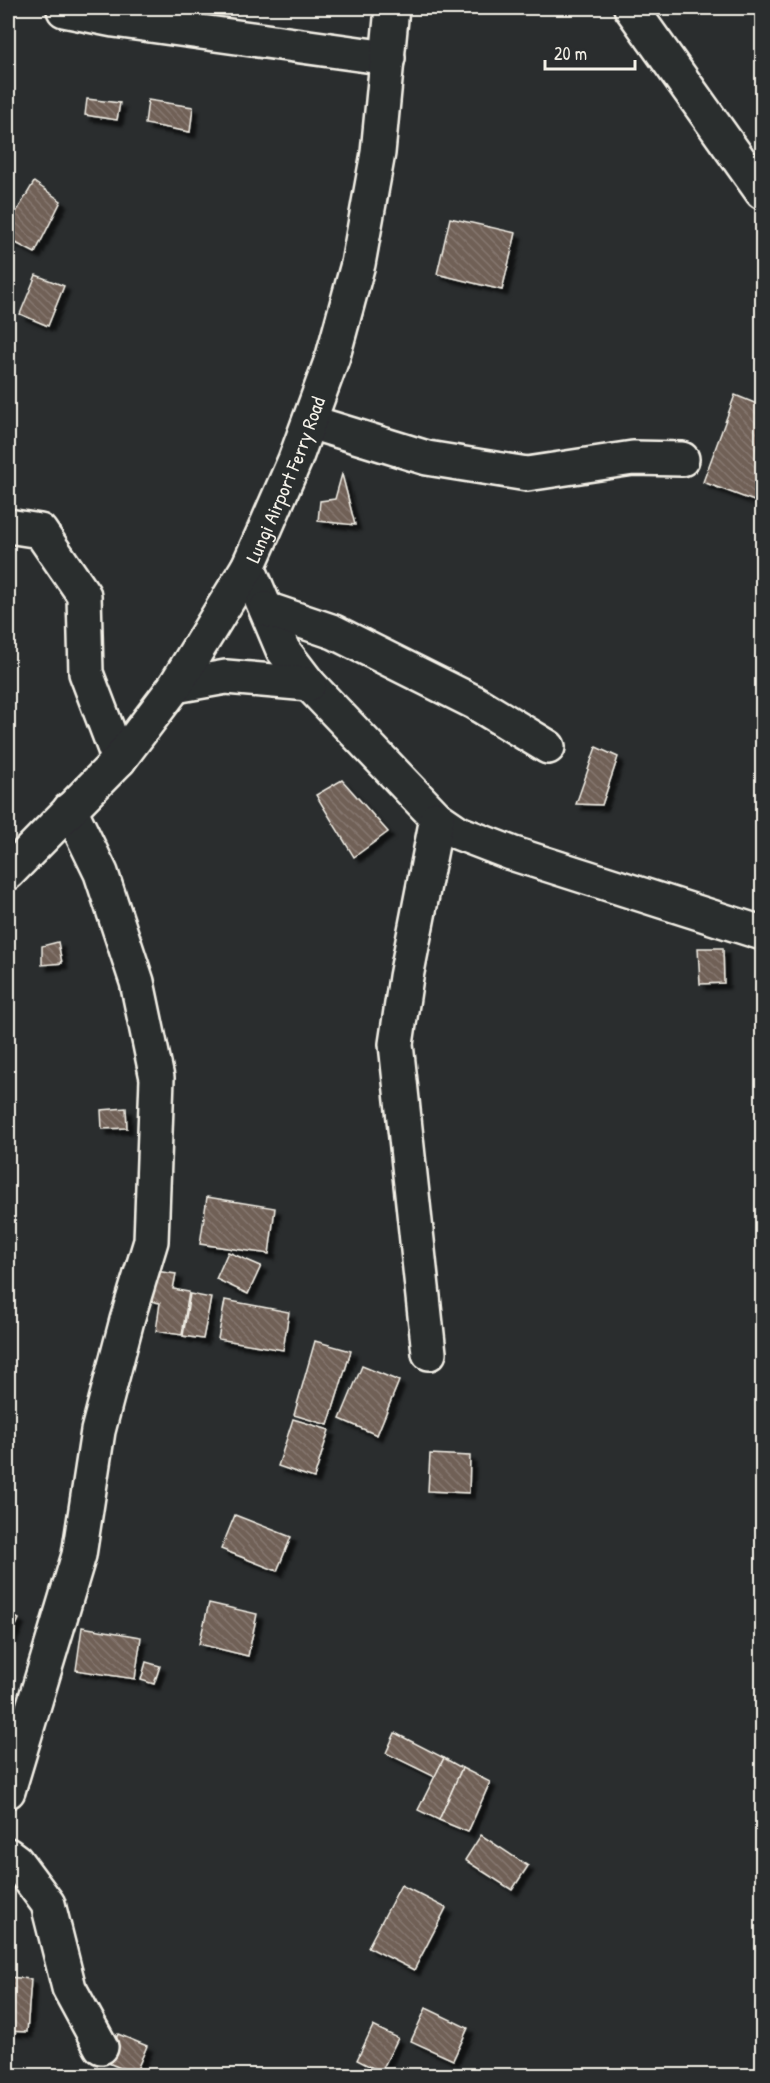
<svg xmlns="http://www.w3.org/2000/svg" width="770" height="2083" font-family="'Patrick Hand',sans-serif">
	<defs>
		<pattern id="building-back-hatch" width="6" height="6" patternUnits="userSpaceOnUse" patternTransform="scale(1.5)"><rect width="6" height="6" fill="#706057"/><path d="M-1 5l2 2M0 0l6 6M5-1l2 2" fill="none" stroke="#85776f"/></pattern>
		<filter id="shadow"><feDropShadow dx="5.5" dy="5.5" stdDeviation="1.5" flood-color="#0009"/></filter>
	</defs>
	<rect width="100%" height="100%" fill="#2a2d2e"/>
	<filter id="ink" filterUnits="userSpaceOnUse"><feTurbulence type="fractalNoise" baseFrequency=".0167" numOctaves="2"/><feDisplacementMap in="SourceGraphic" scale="12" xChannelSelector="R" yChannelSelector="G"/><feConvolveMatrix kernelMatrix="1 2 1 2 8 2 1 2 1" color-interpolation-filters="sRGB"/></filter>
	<g filter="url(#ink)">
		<!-- building -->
		<g fill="url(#building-back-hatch)" stroke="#f4f1e8" stroke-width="1.5" filter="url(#shadow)">
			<path d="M87 99 120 103 117 120 85 115Z"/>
			<path d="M148 100 193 107 190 132 145 124Z"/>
			<path d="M34 182 61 201 35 253 8 239V226Z"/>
			<path d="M450 218 516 233 502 290 437 274Z"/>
			<path d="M36 275 64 286 48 326 20 314Z"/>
			<path d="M735 395 762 406V504L703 482Z"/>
			<path d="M342 474 355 525 318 521 320 501 335 499Z"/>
			<path d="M596 747 618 757 602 805 576 804Z"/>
			<path d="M342 780 388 832 354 857 316 795Z"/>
			<path d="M58 942 62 963 42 965V946Z"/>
			<path d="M698 948H723L724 983 700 984Z"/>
			<path d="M126 1108 127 1128 102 1129 101 1110Z"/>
			<path d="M207 1197 275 1208 269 1254 200 1244Z"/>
			<path d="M228 1252 261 1266 248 1294 216 1279Z"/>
			<path d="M155 1271 176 1274 173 1289 189 1292 182 1335 156 1331 160 1303 150 1301Z"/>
			<path d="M190 1294 211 1298 203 1339 183 1336Z"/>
			<path d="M225 1300 289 1312 283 1350 218 1339Z"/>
			<path d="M315 1341 351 1351 328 1425 294 1415Z"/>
			<path d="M362 1366 399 1381 377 1435 340 1419Z"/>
			<path d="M293 1419 329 1430 314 1478 278 1466Z"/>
			<path d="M430 1454 470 1456 469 1493 428 1491Z"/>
			<path d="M235 1515 291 1537 277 1571 221 1549Z"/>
			<path d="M209 1603 257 1614 248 1656 199 1644Z"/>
			<path d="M8 1613 19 1619 8 1643Z"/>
			<path d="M82 1627 141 1637 135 1679 76 1670Z"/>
			<path d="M146 1662 160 1666 154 1684 141 1680Z"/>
			<path d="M395 1733 444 1758 435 1777 386 1753Z"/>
			<path d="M444 1758 462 1768 439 1820 418 1810Z"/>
			<path d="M462 1768 490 1782 468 1832 439 1820Z"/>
			<path d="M481 1835 528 1866 512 1890 465 1860Z"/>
			<path d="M401 1885 446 1908 414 1970 368 1947Z"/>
			<path d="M8 1977 31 1979 27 2032 8 2031Z"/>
			<path d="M426 2008 468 2028 453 2060 411 2041Z"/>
			<path d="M373 2026 398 2038 381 2072 357 2060Z"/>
			<path d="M118 2034 147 2046 135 2074 106 2062Z"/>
		</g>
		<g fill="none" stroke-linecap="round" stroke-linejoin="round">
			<defs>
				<g id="minor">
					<path d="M631 8 762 192"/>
					<path d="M64 10 114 20 388 58"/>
					<path d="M310 422 427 458 527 474 633 458 682 459"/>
					<path d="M8 526 40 531 84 595 86 673 119 760"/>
					<path d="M248 567 283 650 309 684 437 818 459 833 511 853 762 933"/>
					<path d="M266 609 334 632 474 702 548 747"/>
					<path d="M175 686 226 677 309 684"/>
					<path d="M429 1353 396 1044 406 977 437 818"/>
					<path d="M8 1791 79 1555 98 1431 127 1320 151 1241 157 1078 137 982 101 873 70 809"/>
					<path d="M8 1855 16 1861 48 1904 69 1988 101 2047"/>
				</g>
				<g id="major">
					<path id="s1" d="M8 873 119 760 175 686 248 567 265 529 295 460 333 356 358 264 378 153 392 8"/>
				</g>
			</defs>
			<!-- minor casing -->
			<use href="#minor" stroke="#f4f1e8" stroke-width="38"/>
			<!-- major casing -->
			<use href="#major" stroke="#f4f1e8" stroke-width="38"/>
			<!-- minor -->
			<use href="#minor" stroke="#2a2d2e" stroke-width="33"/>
			<!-- major -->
			<use href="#major" stroke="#2a2d2e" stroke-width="33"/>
		</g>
	</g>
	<g text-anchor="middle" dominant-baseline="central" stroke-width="5" stroke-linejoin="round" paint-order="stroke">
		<!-- street labels -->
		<g font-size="20" fill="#f4f1e8" stroke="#2a2d2e">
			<text stroke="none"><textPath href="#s1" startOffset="486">Lungi Airport Ferry Road</textPath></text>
		</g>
	</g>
	<!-- margin -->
	<rect width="770" height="2083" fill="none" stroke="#2a2d2e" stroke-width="30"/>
	<rect x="15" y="15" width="740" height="2053" fill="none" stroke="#f4f1e8" stroke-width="2" filter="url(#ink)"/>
	<!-- scale -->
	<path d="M545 60v9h90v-9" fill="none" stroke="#f4f1e8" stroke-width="3"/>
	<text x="554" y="60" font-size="18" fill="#f4f1e8" stroke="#2a2d2e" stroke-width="4.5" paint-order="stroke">20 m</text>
</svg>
